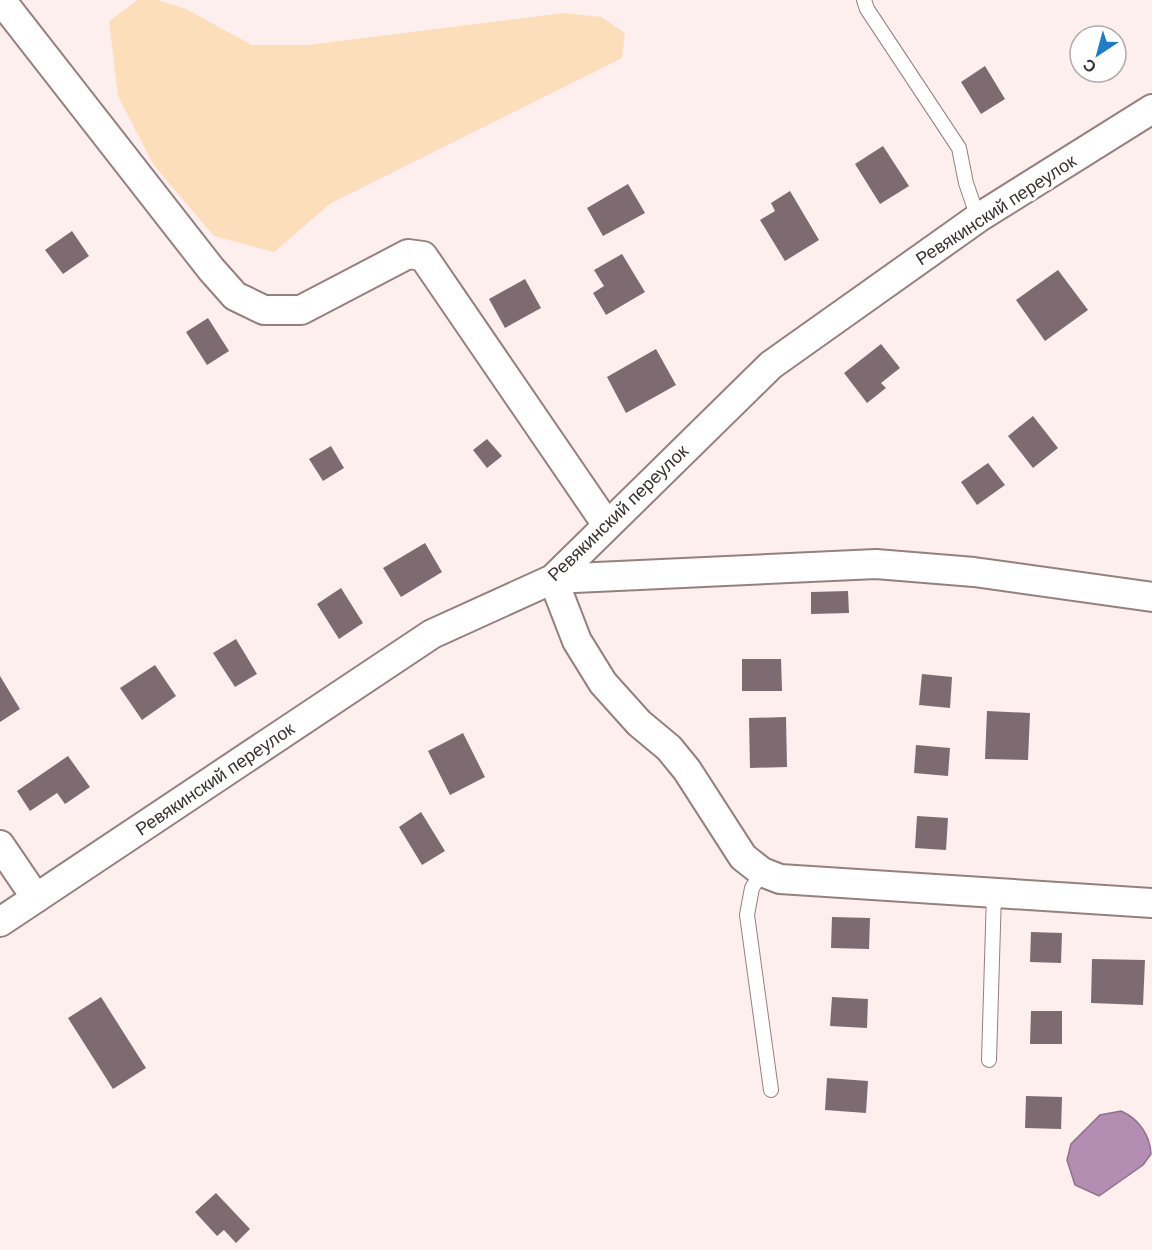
<svg xmlns="http://www.w3.org/2000/svg" width="1152" height="1250" font-family="'DM Sans',sans-serif">
	<rect width="100%" height="100%" fill="#fcefee"/>
	<!-- green -->
	<path fill="#fcdeba" d="M138 0H158L186 9 252 45H308L564 13 601 17 625 33 622 58 331 203 274 252 214 236 153 164 118 96 109 21Z"/>
	<!-- water -->
	<path fill="#b38eb2" stroke="#8e728b" stroke-width="1.5" d="M1121 1111C1139 1119 1150 1135 1151 1154L1143 1165 1099 1196 1075 1185 1067 1160 1071 1144 1100 1115Z"/>
	<!-- building -->
	<g fill="#7e6b72">
		<path d="M985 66 1005 99 981 114 961 82Z"/>
		<path d="M883 146 909 186 880 204 855 164Z"/>
		<path d="M628 184 645 213 603 236 587 208Z"/>
		<path d="M790 191 819 240 785 261 760 220 775 211 771 203Z"/>
		<path d="M72 231 89 256 63 274 45 250Z"/>
		<path d="M622 254 645 292 606 315 593 293 604 286 594 270Z"/>
		<path d="M1058 270 1088 310 1045 341 1016 300Z"/>
		<path d="M525 279 541 308 505 328 489 299Z"/>
		<path d="M208 318 229 351 207 365 186 332Z"/>
		<path d="M881 344 900 368 881 383 886 388 867 403 844 373Z"/>
		<path d="M656 349 676 385 626 413 607 377Z"/>
		<path d="M1033 416 1058 448 1033 468 1008 436Z"/>
		<path d="M487 439 502 456 487 468 473 450Z"/>
		<path d="M331 446 344 468 323 481 309 459Z"/>
		<path d="M988 463 1005 485 977 505 961 482Z"/>
		<path d="M425 543 442 572 401 597 383 568Z"/>
		<path d="M341 588 363 623 339 639 317 604Z"/>
		<path d="M848 591 849 613 811 614V592Z"/>
		<path d="M236 639 257 674 235 687 213 653Z"/>
		<path d="M742 659H781L782 691H742Z"/>
		<path d="M155 665 176 696 142 720 120 688Z"/>
		<path d="M922 674 952 677 950 708 919 705Z"/>
		<path d="M0 676 20 709 0 722Z"/>
		<path d="M987 711 1030 713 1028 760 985 759Z"/>
		<path d="M786 717 787 767 750 768 749 718Z"/>
		<path d="M463 733 485 777 450 795 428 751Z"/>
		<path d="M916 745 950 748 948 776 914 773Z"/>
		<path d="M68 756 90 787 65 804 57 793 30 811 17 791Z"/>
		<path d="M421 812 445 851 422 865 399 827Z"/>
		<path d="M917 816 948 818 946 850 915 848Z"/>
		<path d="M832 917 870 918 869 949 831 948Z"/>
		<path d="M1031 932 1062 933 1061 963 1030 962Z"/>
		<path d="M1092 959 1145 960 1143 1005 1091 1003Z"/>
		<path d="M101 997 146 1068 113 1089 68 1018Z"/>
		<path d="M832 997 868 999 867 1028 830 1026Z"/>
		<path d="M1031 1011H1062V1044H1030Z"/>
		<path d="M827 1078 868 1081 866 1113 825 1110Z"/>
		<path d="M1026 1096 1062 1097 1061 1129 1025 1128Z"/>
		<path d="M216 1193 250 1229 236 1243 224 1230 217 1236 195 1212Z"/>
	</g>
	<g fill="none" stroke-linecap="round" stroke-linejoin="round">
		<defs>
			<g id="lane">
				<path d="M864 0 867 9 959 148 966 183 978 218"/>
				<path d="M762 872 752 888 747 915 771 1090"/>
				<path d="M989 1060 994 893"/>
			</g>
			<g id="street">
				<path d="M1 0 211 269 235 296 264 310H301L408 254 423 256 607 525"/>
				<path d="M1152 597 974 572 876 564 553 579 577 641 603 683 639 723 669 748 687 770 743 857 762 872 780 879 1152 903"/>
				<path d="M0 845 36 898"/>
				<path d="M0 922 432 634 553 579 771 365 978 218 1152 109"/>
			</g>
		</defs>
		<!-- lane casing -->
		<use href="#lane" stroke="#94807f" stroke-width="16"/>
		<!-- street casing -->
		<use href="#street" stroke="#94807f" stroke-width="32"/>
		<!-- lane -->
		<use href="#lane" stroke="#fff" stroke-width="14"/>
		<!-- street -->
		<use href="#street" stroke="#fff" stroke-width="28"/>
	</g>
	<g text-anchor="middle" dominant-baseline="central" stroke-width="6" stroke-linejoin="round" paint-order="stroke">
		<!-- street labels -->
		<g font-size="18" fill="#393030" stroke="#fff">
			<text transform="translate(996 210) rotate(-33)">Ревякинский переулок</text>
			<text transform="translate(618 513) rotate(-44)">Ревякинский переулок</text>
			<text transform="translate(215 779) rotate(-34)">Ревякинский переулок</text>
		</g>
	</g>
	<!-- north arrow -->
	<g transform="translate(1098 54) rotate(216)"><circle r="28" fill="#ffffff" stroke="#b0acac" stroke-width="1.5"/>
	<path d="M0-4.5L10 22L0 15L-10 22Z" fill="#1c7ec9"/>
	<text y="-9" font-size="16" font-weight="bold" text-anchor="middle" fill="#393030">С</text>
	</g>
</svg>
